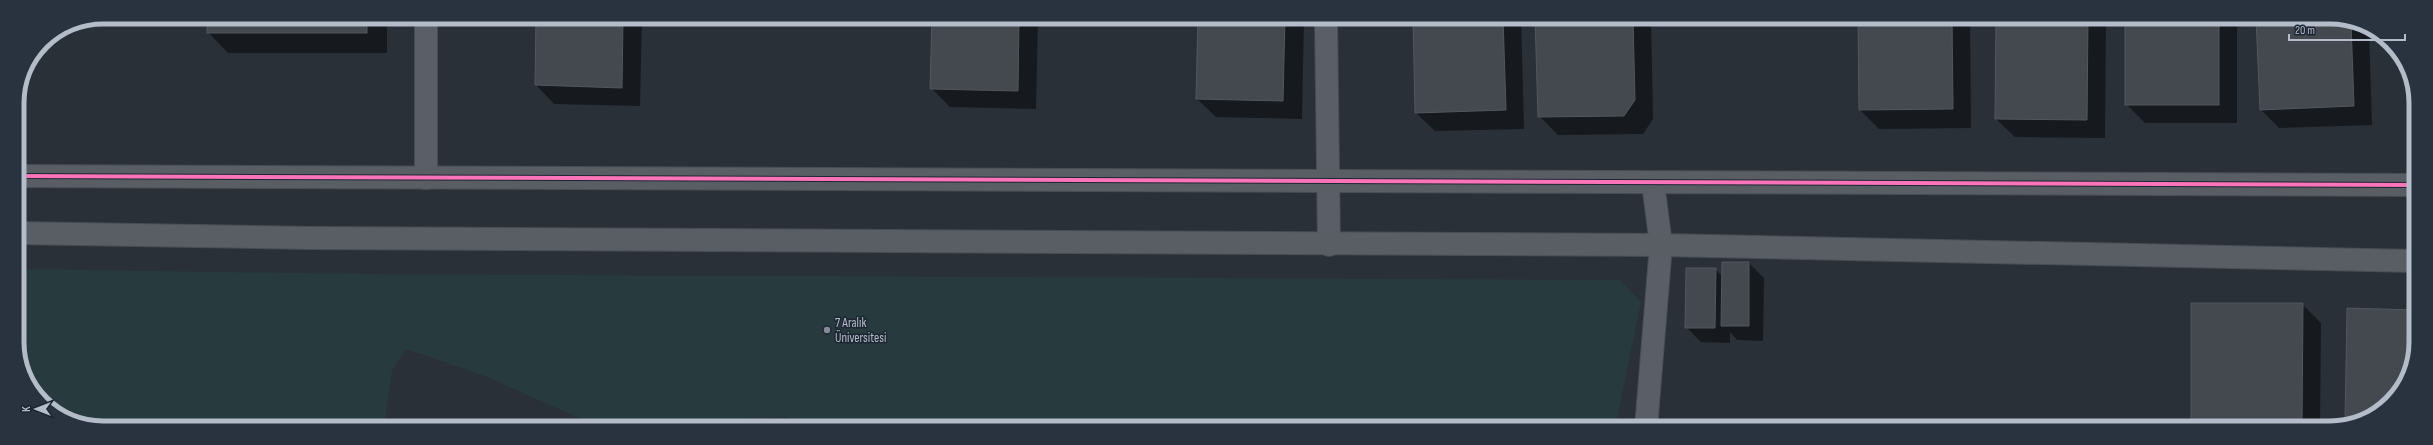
<svg xmlns="http://www.w3.org/2000/svg" width="2433" height="445" font-family="'Sofia Sans Condensed',sans-serif">
	<rect width="100%" height="100%" fill="#2a3038"/>
	<!-- green -->
	<path fill="#273a3e" d="M18 269 368 274 1620 280 1641 302 1615 428 784 427 787 417 599 427 485 376 406 349 392 371 384 427H92L46 406 19 359Z"/>
	<!-- shadow -->
	<g fill="#0007">
		<path d="M208 17H387V53H228L208 32Z"/>
		<path d="M537 17H642L640 106 554 104 536 85Z"/>
		<path d="M817 17H909V25L823 23Z"/>
		<path d="M933 17H1038L1036 109 950 107 931 88Z"/>
		<path d="M1133 17H1167V18Z"/>
		<path d="M1199 17H1304L1302 119 1216 117 1197 99Z"/>
		<path d="M1414 17H1521L1524 129 1435 131 1416 113Z"/>
		<path d="M1536 17 1651 18 1653 119 1643 134 1558 135 1539 116Z"/>
		<path d="M1859 18H1970L1971 128 1879 129 1860 110Z"/>
		<path d="M1997 18H2106L2105 138 2015 137 1996 119Z"/>
		<path d="M2126 18H2237V123H2145L2126 104Z"/>
		<path d="M2257 18H2341L2369 30 2372 125 2279 128 2260 109Z"/>
		<path d="M1749 263 1764 278 1763 341 1737 340 1730 332V343L1701 342 1686 327 1715 269 1723 277Z"/>
		<path d="M2302 304 2321 323 2320 428H2196L2192 424Z"/>
		<path d="M2348 310 2415 311V353L2405 385 2387 406 2362 422 2349 424 2346 421Z"/>
	</g>
	<!-- building -->
	<g fill="#444950" stroke="#52575f">
		<rect x="207" y="17" width="160" height="16"/>
		<path d="M536 17H623L622 88 535 85Z"/>
		<path d="M932 17H1019L1018 91 930 89Z"/>
		<path d="M1198 17H1285L1283 101 1196 99Z"/>
		<path d="M1413 17H1503L1506 110 1415 113Z"/>
		<path d="M1535 17 1633 18 1635 100 1624 116 1538 117Z"/>
		<path d="M1858 18H1952L1953 109 1859 110Z"/>
		<path d="M1996 18H2088L2087 120 1995 119Z"/>
		<rect x="2125" y="18" width="94" height="87"/>
		<path d="M2256 18H2341L2351 22 2354 106 2260 110Z"/>
		<path d="M1722 262H1749V326H1721Z"/>
		<path d="M1686 268H1716L1715 328H1685Z"/>
		<path d="M2191 303H2303L2302 425H2191Z"/>
		<path d="M2347 308 2415 310V353L2405 385 2387 406 2360 422H2345Z"/>
	</g>
	<g fill="none" stroke-linecap="round" stroke-linejoin="round">
		<defs>
			<g id="street">
				<path d="M426 17V178"/>
				<path d="M1326 17 1329 245"/>
				<path d="M1646 428 1661 245 1653 183"/>
			</g>
			<g id="secondary">
				<path d="M17 176 2415 185"/>
				<path d="M18 233 310 238 1661 245 2415 261"/>
			</g>
		</defs>
		<!-- street casing -->
		<use href="#street" stroke="#484c53" stroke-width="24"/>
		<!-- secondary casing -->
		<use href="#secondary" stroke="#484c53" stroke-width="24"/>
		<!-- street -->
		<use href="#street" stroke="#5a5e66" stroke-width="22"/>
		<!-- secondary -->
		<use href="#secondary" stroke="#595d64" stroke-width="22"/>
		<defs>
			<path id="cycleway" d="M17 176 2415 185"/>
		</defs>
		<!-- cycleway casing -->
		<use href="#cycleway" stroke="#1d2633" stroke-width="6"/>
		<!-- cycleway -->
		<use href="#cycleway" stroke="#fb73b8" stroke-width="4"/>
	</g>
	<!-- markers -->
	<circle fill="#848b96" stroke="#1d2633" stroke-width="1.5" cx="827" cy="330" r="4"/>
	<g text-anchor="middle" dominant-baseline="central" stroke-width="3" stroke-linejoin="round" paint-order="stroke">
		<!-- poi labels -->
		<g font-size="13" fill="#b4bcc9" stroke="#1d2633" text-anchor="start">
			<text x="835" y="323">7 Aralık<tspan x="835" dy="15">Üniversitesi</tspan></text>
		</g>
	</g>
	<!-- crop -->
	<path d="M0 0H2433V445H0ZM103 24H2330A79 79 0 0 1 2409 103V342A79 79 0 0 1 2330 421H103A79 79 0 0 1 24 342V103A79 79 0 0 1 103 24Z" fill="#29323f" fill-rule="evenodd"/>
	<path fill="none" stroke="#b4bcc9" stroke-width="5" d="M103 24H2330A79 79 0 0 1 2409 103V342A79 79 0 0 1 2330 421H103A79 79 0 0 1 24 342V103A79 79 0 0 1 103 24Z"/>
	<!-- north arrow -->
	<g transform="translate(36 409) rotate(270)" stroke="#1d2633" stroke-width="3" paint-order="stroke">
	<path d="M0-3L7 15L0 10L-7 15Z" fill="#b4bcc9"/>
	<text y="-6" font-size="11" font-weight="bold" text-anchor="middle" fill="#b4bcc9">K</text>
	</g>
	<!-- scale -->
	<path d="M2289 34v6h116v-6" fill="none" stroke="#b4bcc9" stroke-width="2"/>
	<text x="2295" y="34" font-size="12" fill="#b4bcc9" stroke="#1d2633" stroke-width="3" paint-order="stroke">20 m</text>
</svg>
